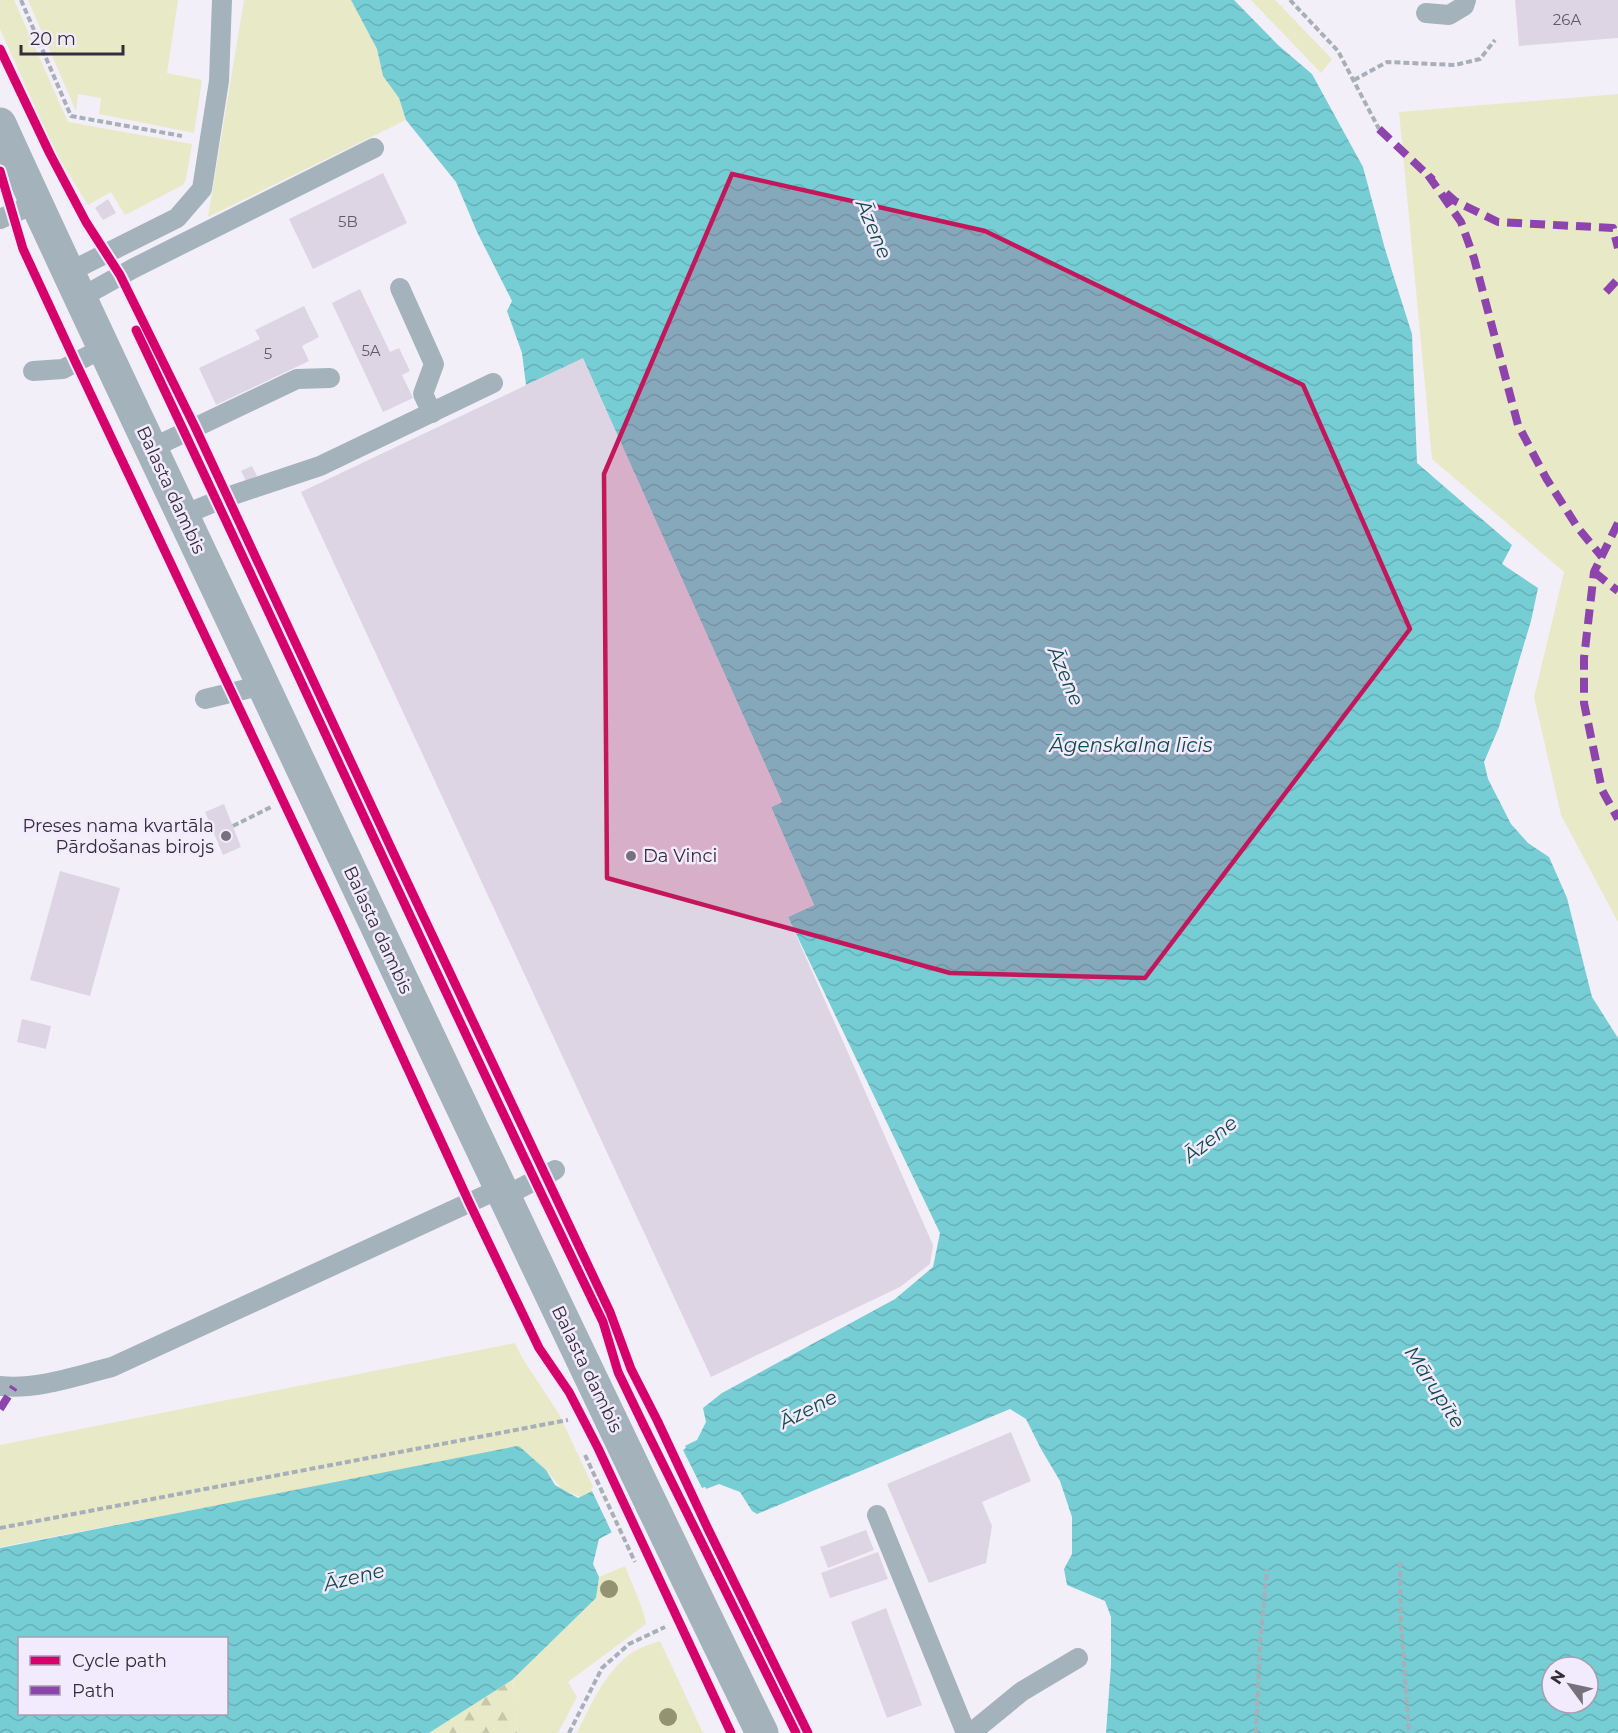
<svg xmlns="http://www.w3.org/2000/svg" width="1618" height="1733" font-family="Montserrat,sans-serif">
	<defs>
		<pattern id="forest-firs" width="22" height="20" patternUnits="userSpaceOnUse" patternTransform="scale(1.5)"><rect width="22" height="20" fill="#e8e9c6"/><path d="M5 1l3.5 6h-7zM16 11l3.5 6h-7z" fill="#c7c8ab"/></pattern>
		<pattern id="water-waves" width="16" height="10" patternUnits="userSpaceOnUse" patternTransform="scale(1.5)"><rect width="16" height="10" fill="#76cdd4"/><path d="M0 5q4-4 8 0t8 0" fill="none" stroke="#67b0b7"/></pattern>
	</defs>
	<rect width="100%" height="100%" fill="#f3eff9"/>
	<!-- green -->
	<g fill="#e8e9c6">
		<path d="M0 0H14L68 122 192 144 186 179 183 185 125 215 111 192 88 205 56 154 0 29Z"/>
		<path d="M28 0H178L167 73 202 80 194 133 99 114 101 98 78 94 76 111Z"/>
		<path d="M244 0H351L377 49 383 76 399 98 406 120 208 217Z"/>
		<path d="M1251 0H1275L1332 59 1321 73Z"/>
		<path d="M1618 94V922L1561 815 1534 697 1564 572 1432 459 1399 112Z"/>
		<path d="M515 1343 521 1356 559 1414 595 1491 580 1497 562 1489 546 1470 520 1447 0 1547V1445Z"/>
		<path d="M625 1566C632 1585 642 1603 646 1624L568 1682 577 1697 558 1733H517L512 1680 596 1598 599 1577Z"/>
		<path d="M660 1641 703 1733H577C591 1704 606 1670 633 1652 641 1647 651 1644 660 1641Z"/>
	</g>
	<!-- forest -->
	<path fill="url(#forest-firs)" d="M512 1680 517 1733H429Z"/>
	<!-- water -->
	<path fill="url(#water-waves)" fill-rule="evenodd" d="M351 0H1234L1278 45 1312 74 1363 167 1385 249 1412 334 1417 463 1512 545 1502 564 1538 588 1531 621 1499 727 1484 762 1488 779 1511 824 1528 843 1549 857 1567 898 1592 997 1618 1038V1733H1106L1111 1665V1617L1105 1601 1067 1585 1064 1569 1072 1554V1517L1060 1481 1041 1449 1026 1419 1010 1409 757 1514 752 1511 740 1492 719 1484 706 1489 705 1487 612 1530V1532L599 1539 593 1564 599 1577 596 1598 512 1680 429 1733H0V1548L517 1446 520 1447 546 1470 555 1485 578 1498 697 1440 706 1422 703 1408 722 1393 895 1299 933 1267 940 1233 788 917 814 905 771 807 782 802 583 359 526 385 522 353 507 311 512 301 477 232 456 182 406 120 399 98 383 76 377 49ZM20 1638H226V1714H20ZM1552 1667H1588V1703H1552Z"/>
	<!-- pier -->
	<path fill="#f3eff9" d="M684 1443 686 1448 683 1450 702 1488 705 1487 707 1492 704 1491 615 1532 613 1535 591 1489Z"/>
	<!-- building -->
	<g fill="#ddd5e4">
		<path d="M1515 0H1618V38L1519 46Z"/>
		<path d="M383 173 407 223 313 269 289 219Z"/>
		<path d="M108 199 116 213 103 220 95 208Z"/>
		<path d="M360 289 390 352 399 348 410 371 402 375 413 398 383 412 332 303Z"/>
		<path d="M304 306 319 337 302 346 309 361 216 405 199 368 260 339 255 330Z"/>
		<path d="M583 358 782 802 771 807 814 905 788 917 933 1245 930 1264 900 1287 711 1377 301 492Z"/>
		<path d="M252 466 257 476 246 481 241 471Z"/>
		<path d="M224 804 241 847 223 855 205 812Z"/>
		<path d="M60 871 120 888 90 996 30 980Z"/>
		<path d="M22 1019 51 1026 46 1049 17 1042Z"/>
		<path d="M1011 1432 1031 1481 982 1502 992 1526 986 1563 929 1583 887 1484Z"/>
		<path d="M866 1530 874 1550 828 1568 820 1547Z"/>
		<path d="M878 1552 888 1579 830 1598 821 1573Z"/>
		<path d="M886 1608 922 1705 887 1718 851 1622Z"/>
	</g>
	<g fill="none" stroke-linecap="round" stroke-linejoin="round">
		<!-- path -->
		<g stroke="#a7b0b9" stroke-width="4" stroke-dasharray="6 3" stroke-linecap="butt">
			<path d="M21 0 71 116 182 136"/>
			<path d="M1290 0 1338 51 1379 129"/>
			<path d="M0 49 24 99"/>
			<path d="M1354 80 1387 62 1455 65 1480 59 1495 40"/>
			<path d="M80 210 91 230"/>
			<path d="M132 298 184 405"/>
			<path d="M206 452 216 473"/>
			<path d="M238 520 534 1152"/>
			<path d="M233 826 271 807"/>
			<path d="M557 1199 610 1312 631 1369 657 1420 708 1529 808 1733"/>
			<path d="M585 1455 635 1562"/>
			<path d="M0 1528 568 1420"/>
			<path d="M1400 1562 1401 1623 1409 1733"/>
			<path d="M569 1733 602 1668 629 1644 665 1627"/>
			<path d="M1256 1733 1260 1644 1267 1569"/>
		</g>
		<!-- service -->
		<g stroke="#a4b2bc" stroke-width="20">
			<path d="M1426 13 1449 15 1464 6 1466 0"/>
			<path d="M0 219 36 203"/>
			<path d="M67 273 177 218 202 189 219 81 222 0"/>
			<path d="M400 288 434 364 423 394 432 413"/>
			<path d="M80 298 134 268 374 148"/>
			<path d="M33 371 63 369 103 348"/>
			<path d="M152 448 297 379 330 378"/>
			<path d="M183 515 227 497 320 466 493 383"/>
			<path d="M205 699 263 685"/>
			<path d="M503 1197 555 1170"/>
			<path d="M0 1386C37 1390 76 1376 112 1367L499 1189"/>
			<path d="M877 1515 966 1733"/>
			<path d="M971 1733 1021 1692 1078 1658"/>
		</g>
		<!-- tertiary -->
		<path stroke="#a4b2bc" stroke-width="33" d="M0 124C85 311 174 496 262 683 427 1034 592 1384 762 1733"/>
		<!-- quiet -->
		<g stroke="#8e44ad" stroke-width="8" stroke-dasharray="15 8" stroke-linecap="butt">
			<path d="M1379 129 1433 180"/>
			<path d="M1428 175 1461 222 1474 258 1518 425 1546 478 1578 528 1602 557"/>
			<path d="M1446 193 1455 201 1498 222 1613 228 1618 248"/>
			<path d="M1606 292 1618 279"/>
			<path d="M1618 523 1594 572 1584 658V703L1602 790 1618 819"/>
			<path d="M1594 572 1618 591"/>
			<path d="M0 1409 14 1387"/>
		</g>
		<defs>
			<g id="cycleway">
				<path d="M0 49 50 154 86 222 120 275 195 427 392 850 610 1312 631 1369 657 1420 708 1529 808 1733"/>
				<path d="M0 171 23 249 75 361 338 917 469 1202 539 1348 569 1392 598 1448 731 1733"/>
				<path d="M136 330C293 660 443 993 603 1322L618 1372 644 1426 796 1733"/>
			</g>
		</defs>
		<!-- cycleway casing -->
		<use href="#cycleway" stroke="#f2ebfd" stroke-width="13"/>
		<!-- cycleway -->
		<use href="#cycleway" stroke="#d6006c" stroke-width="9"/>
	</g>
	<!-- trees -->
	<g fill="#939271">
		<circle cx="609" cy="1589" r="9"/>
		<circle cx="668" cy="1717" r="9"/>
	</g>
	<!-- marked area -->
	<path fill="#c2185b" fill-opacity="0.2" stroke="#c2185b" stroke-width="4.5" stroke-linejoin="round" d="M732 174 985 231 1303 385 1410 629 1145 978 950 973 607 878 604 474Z"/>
	<!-- markers -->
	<g fill="#76717c" stroke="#f2ebfd" stroke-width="2">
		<circle cx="226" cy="836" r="6"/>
		<circle cx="631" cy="856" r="6"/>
	</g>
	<g text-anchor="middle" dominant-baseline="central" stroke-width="5" stroke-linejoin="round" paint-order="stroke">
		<!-- number labels -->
		<g font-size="15" fill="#605a66">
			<text x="1567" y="19">26A</text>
			<text x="348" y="221">5B</text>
			<text x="371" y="350">5A</text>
			<text x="268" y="353">5</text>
		</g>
		<!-- street labels -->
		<g font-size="18" fill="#322d39" stroke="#f2ebfd">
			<text transform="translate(171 490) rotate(65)">Balasta dambis</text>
			<text transform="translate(378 930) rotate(65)">Balasta dambis</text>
			<text transform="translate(587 1369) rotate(64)">Balasta dambis</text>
		</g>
		<!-- poi labels -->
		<g font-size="18" fill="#322d39" stroke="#f2ebfd" text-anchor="end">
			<text x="214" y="826">Preses nama kvartāla<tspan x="214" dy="21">Pārdošanas birojs</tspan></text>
			<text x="643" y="856" text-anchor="start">Da Vinci</text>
		</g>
		<!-- water labels -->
		<g font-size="20" font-style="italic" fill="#134a4c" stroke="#f2ebfd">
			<text transform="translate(874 229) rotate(67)">Āzene</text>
			<text transform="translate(1066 676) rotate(67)">Āzene</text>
			<text x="1131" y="745">Āgenskalna līcis</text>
			<text transform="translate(1210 1139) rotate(-38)">Āzene</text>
			<text transform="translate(1435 1387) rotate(57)">Mārupīte</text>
			<text transform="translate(808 1409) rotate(-27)">Āzene</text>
			<text transform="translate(354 1577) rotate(-14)">Āzene</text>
		</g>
	</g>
	<!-- legend -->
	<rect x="18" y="1637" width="210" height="78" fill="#f2ebfd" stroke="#a59faf" stroke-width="1.5"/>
	<rect x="30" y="1656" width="30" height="9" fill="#d6006c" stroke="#a59faf" stroke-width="1.5"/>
	<text x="72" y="1667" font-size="18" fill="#322d39">Cycle path</text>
	<rect x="30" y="1686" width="30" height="9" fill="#8e44ad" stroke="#a59faf" stroke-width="1.5"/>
	<text x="72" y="1697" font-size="18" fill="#322d39">Path</text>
	<!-- north arrow -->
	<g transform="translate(1570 1685) rotate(303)"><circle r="28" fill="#f2ebfd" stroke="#a59faf" stroke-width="1.5"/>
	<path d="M0-4.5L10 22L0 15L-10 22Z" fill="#76717c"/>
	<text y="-9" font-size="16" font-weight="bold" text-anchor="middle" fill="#322d39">N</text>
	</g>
	<!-- scale -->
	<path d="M21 45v9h102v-9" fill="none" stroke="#322d39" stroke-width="3"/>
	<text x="30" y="45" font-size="18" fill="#322d39" stroke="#f2ebfd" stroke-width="4.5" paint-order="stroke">20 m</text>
</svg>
